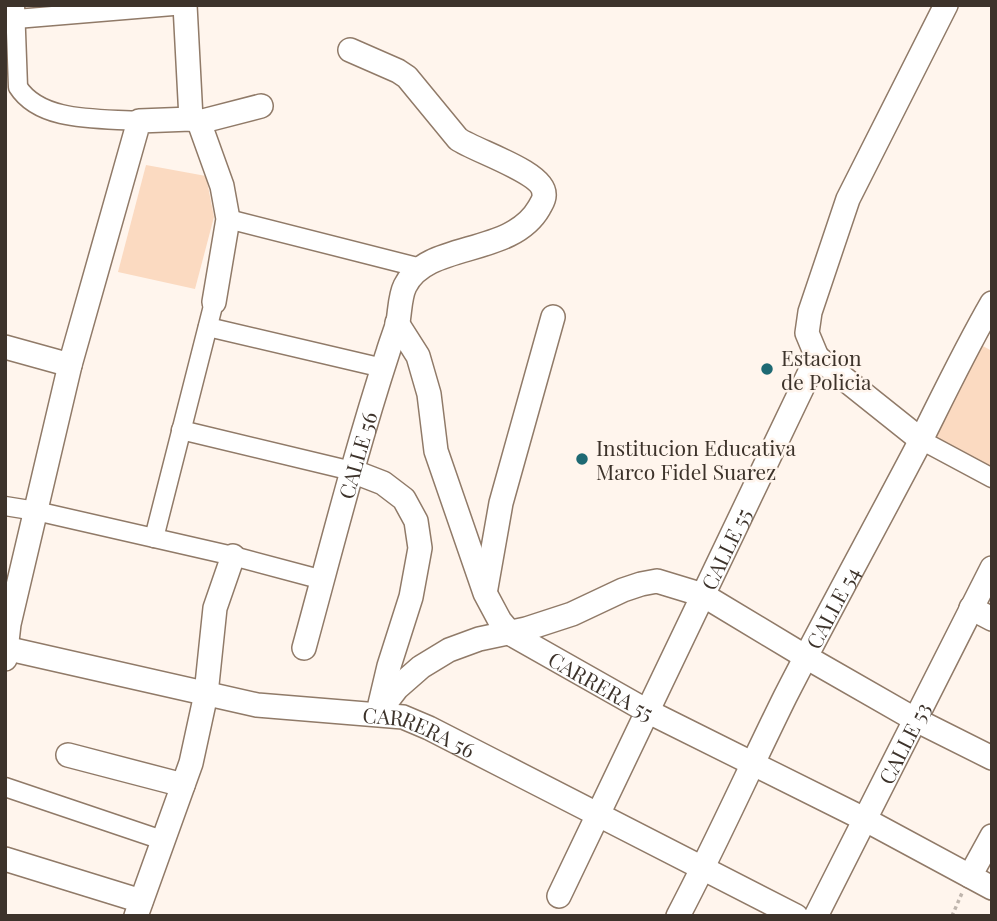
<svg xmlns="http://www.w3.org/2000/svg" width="997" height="921" font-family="'Playfair Display',serif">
	<rect width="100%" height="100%" fill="#fff5ed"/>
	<!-- green -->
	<g fill="#fbdac1">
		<path d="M146 165 206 176 214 217 195 289 118 272Z"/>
		<path d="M981 345 992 351V468L934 436Z"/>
	</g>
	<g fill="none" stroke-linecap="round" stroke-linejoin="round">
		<defs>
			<g id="pedestrian">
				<path d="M15 5 18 87C41 123 101 118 139 121"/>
				<path d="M16 19 185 5"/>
				<path d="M228 219 421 268"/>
				<path d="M208 327 383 368"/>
				<path d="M181 430 352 471"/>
				<path d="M921 440 992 478"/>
				<path d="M5 506 36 511 233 556 323 580"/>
				<path d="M154 538 214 302"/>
				<path d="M5 787 162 840"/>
			</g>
			<g id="minor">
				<path d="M185 5 191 119"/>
				<path d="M199 122 222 186 228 219 214 302"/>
				<path id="s1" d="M397 323 418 356 429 394 436 451 485 593 500 621 511 634 647 711 864 819 992 888"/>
				<path d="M5 347 70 365"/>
				<path d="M817 357 921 440"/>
				<path d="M352 471 383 483 404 499 416 521 420 548 411 597 389 666 380 704"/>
				<path d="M486 588 501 503 553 317"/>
				<path d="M971 608 992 619"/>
				<path id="s2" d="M5 648 257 705 403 717 429 728 796 916"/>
				<path id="s3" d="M304 648C331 549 356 450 388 352 391 342 395 332 398 322 400 310 400 296 405 286 427 241 511 257 539 208 541 204 545 199 544 194 544 172 475 151 458 139L407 77 398 71 350 50"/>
				<path d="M5 659 9 624 70 365 139 121 191 119 199 122 261 106"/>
				<path d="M377 714 397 688 421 667 449 650 479 639 526 629 572 614 623 590 641 584 657 581 703 595 806 657 916 720 992 758"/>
				<path d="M68 755 183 785"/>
				<path d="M5 859 141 901"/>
				<path d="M970 876 992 836"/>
				<path id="s4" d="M559 896 817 357 807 333 810 312 848 199 946 5"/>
				<path d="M136 916 191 763 206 694 215 608 233 556"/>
				<path id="s5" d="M678 916C716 844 749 770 785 697 829 611 876 526 921 440 944 394 966 348 992 303"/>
				<path id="s6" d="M816 916 992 568"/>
			</g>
		</defs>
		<!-- pedestrian casing -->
		<use href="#pedestrian" stroke="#907a68" stroke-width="21"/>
		<!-- minor casing -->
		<use href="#minor" stroke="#907a68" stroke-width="26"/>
		<!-- path -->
		<path stroke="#bfb5ad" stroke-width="3.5" stroke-dasharray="3.5 3.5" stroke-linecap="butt" d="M952 916 962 893"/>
		<!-- pedestrian -->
		<use href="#pedestrian" stroke="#fff" stroke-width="18"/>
		<!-- minor -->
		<use href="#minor" stroke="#fff" stroke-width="23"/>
	</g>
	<!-- markers -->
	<g fill="#1e6973" stroke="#fff5ed" stroke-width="2.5">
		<circle cx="767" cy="369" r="7"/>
		<circle cx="582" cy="459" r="7"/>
	</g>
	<g text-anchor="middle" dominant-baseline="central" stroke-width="5" stroke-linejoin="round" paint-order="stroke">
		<!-- poi labels -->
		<g font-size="21" fill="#3d332b" stroke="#fff5ed" text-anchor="start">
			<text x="781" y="357">Estacion<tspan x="781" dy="24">de Policia</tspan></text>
			<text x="596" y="447">Institucion Educativa<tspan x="596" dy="24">Marco Fidel Suarez</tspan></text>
		</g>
		<!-- street labels -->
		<g font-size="21" fill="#3d332b" stroke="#fff5ed">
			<text stroke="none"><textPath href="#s3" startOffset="200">CALLE 56</textPath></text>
			<text stroke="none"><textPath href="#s4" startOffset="385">CALLE 55</textPath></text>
			<text stroke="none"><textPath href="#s5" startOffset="345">CALLE 54</textPath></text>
			<text stroke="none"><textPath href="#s1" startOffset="439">CARRERA 55</textPath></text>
			<text stroke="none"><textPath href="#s2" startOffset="424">CARRERA 56</textPath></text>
			<text stroke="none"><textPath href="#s6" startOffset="194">CALLE 53</textPath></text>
		</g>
	</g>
	<!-- border -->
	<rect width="997" height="921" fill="none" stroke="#3d332b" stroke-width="14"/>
</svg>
